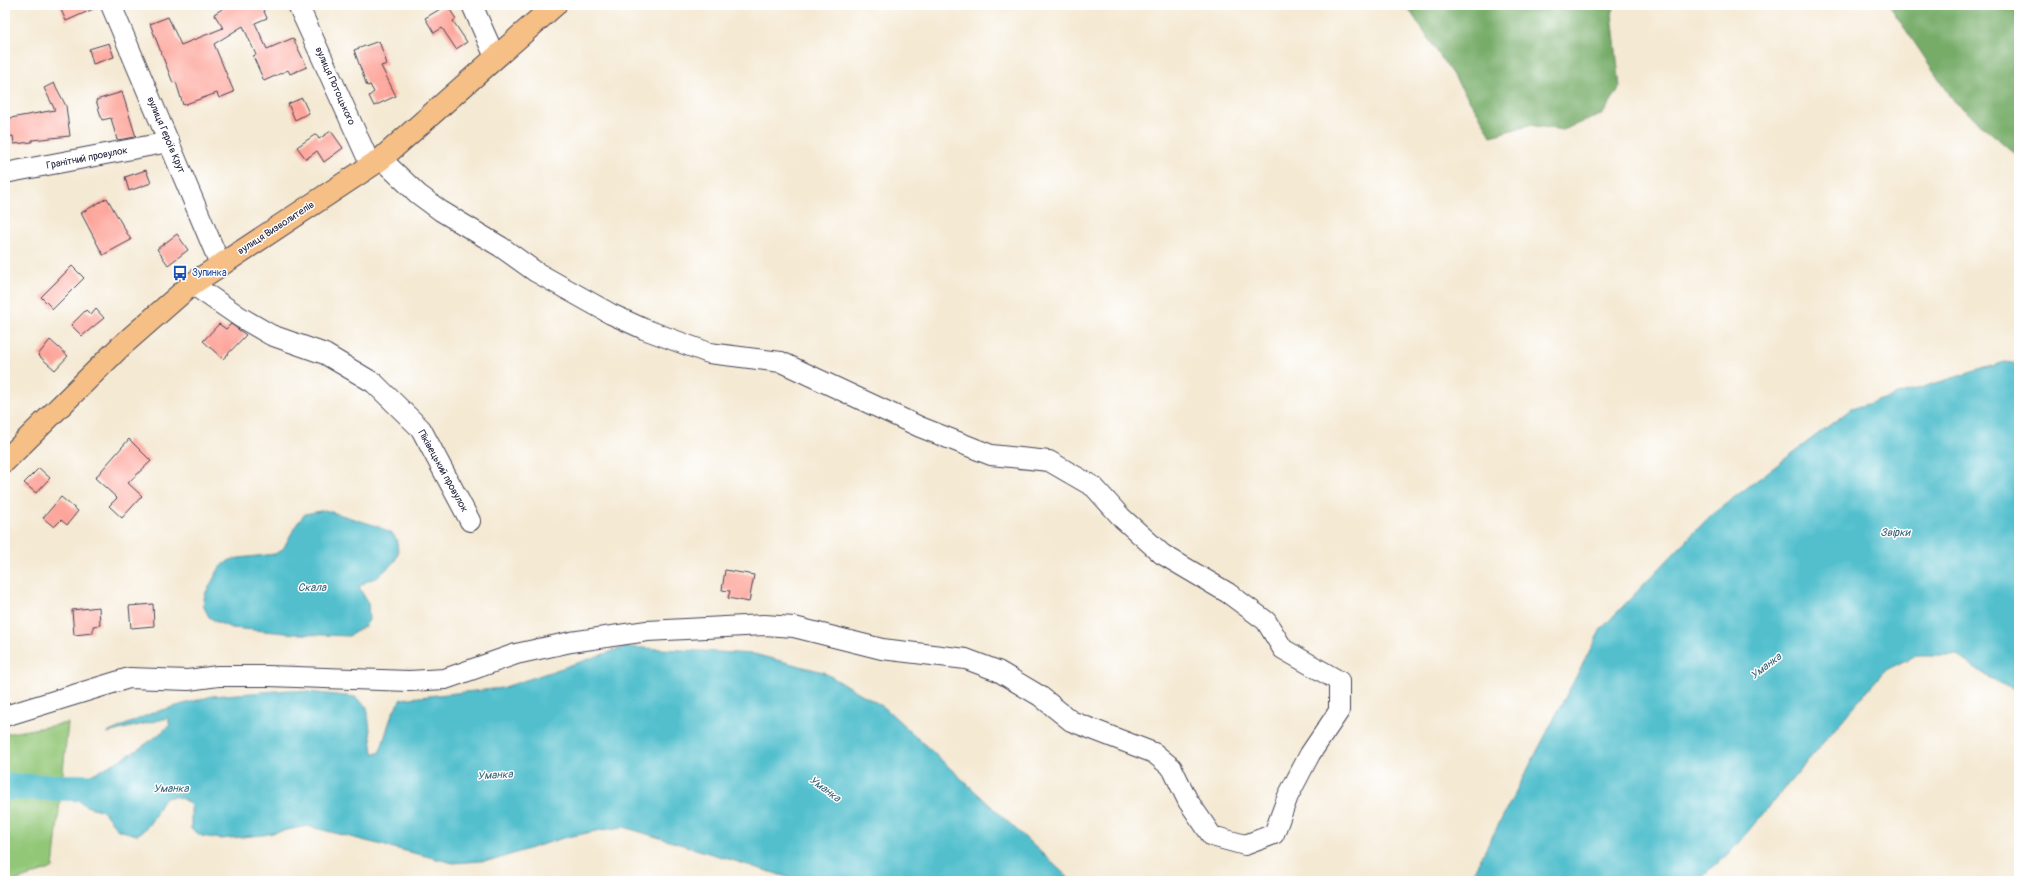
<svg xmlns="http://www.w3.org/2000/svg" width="2024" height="886" font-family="Pangolin,sans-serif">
	<rect width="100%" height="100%" fill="#fff"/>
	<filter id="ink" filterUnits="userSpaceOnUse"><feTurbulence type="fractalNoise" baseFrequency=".025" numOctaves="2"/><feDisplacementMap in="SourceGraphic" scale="8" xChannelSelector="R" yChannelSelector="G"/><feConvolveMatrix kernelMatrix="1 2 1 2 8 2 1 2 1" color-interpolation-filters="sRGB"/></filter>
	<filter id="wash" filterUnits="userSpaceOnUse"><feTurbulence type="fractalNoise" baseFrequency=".012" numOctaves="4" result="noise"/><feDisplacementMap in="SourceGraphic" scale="16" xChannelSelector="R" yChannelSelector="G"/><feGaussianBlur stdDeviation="0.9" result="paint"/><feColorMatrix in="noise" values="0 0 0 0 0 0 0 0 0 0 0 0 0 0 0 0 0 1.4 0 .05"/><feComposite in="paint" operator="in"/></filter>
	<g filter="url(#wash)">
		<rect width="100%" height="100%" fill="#f4e9d3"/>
		<!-- green -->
		<path fill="#93c778" stroke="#5a745a" d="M68 723 53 868 15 881H5V734Z"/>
		<!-- forest -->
		<g fill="#76ac68" stroke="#4c6752">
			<path d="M1406 5H1615L1612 14 1620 87 1603 114 1562 130 1529 125 1491 136 1480 116Z"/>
			<path d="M1889 5H2019V157L1954 101Z"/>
		</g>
		<!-- water -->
		<g fill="#53bfcd" stroke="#3a7084">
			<path d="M2005 362 2019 364V693L1987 676 1957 655H1916L1884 671 1733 849 1698 881H1469L1601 629 1711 515 1851 409Z"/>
			<path d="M325 510 377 526 394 535 397 541 398 553 395 561 378 577 367 581 359 587 368 603 369 620 365 626 349 636 297 634 232 628 217 622 209 617 203 605 205 594 220 567 230 560 239 558 275 554 283 549 296 525 305 514Z"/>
			<path d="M625 647 754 654 823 672 884 707 1072 881H800L624 827 601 830 563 838 494 860 453 863 307 826 263 835 221 839 202 836 191 829V806C181 796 176 795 163 799 156 813 151 827 137 835L118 830 103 811 86 806 78 800V781C110 766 144 749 170 725L168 718 107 733 152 713 212 696 290 690 355 697 367 707 373 753H379C387 735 389 714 401 699L502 688Z"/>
		</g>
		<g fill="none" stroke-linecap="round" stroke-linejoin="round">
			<!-- river -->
			<path stroke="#53bfcd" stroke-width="27" d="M5 787 115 788"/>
		</g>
		<g id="blocks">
			<!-- building -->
			<g fill="#fda49a">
				<path d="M59 5H100V6L66 21Z"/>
				<path d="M229 5H261L267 18 255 23 267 49 293 38 307 67 290 74 288 70 264 81 253 56 256 55 243 26 214 44 234 92 219 98 217 93 183 105 176 82 173 83 150 24 168 17 181 45 223 28 214 14Z"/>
				<path d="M447 5 456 19 453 21 467 42 456 49 442 28 434 33 425 18Z"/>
				<path d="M379 41 387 64 381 66 396 96 374 106 369 96 374 92 370 85 367 86 354 50Z"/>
				<path d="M109 43 114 57 93 64 89 49Z"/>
				<path d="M54 83 66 106 70 136 32 140V142L14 144 13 136 6 137 5 119 55 110 44 88Z"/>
				<path d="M122 92 136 137 117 140 111 118 102 120 96 100Z"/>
				<path d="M302 98 309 113 295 120 288 104Z"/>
				<path d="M331 131 343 148 324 162 317 151 306 159 297 147 316 134 319 139Z"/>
				<path d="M146 170 151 183 129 191 125 177Z"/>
				<path d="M107 198 131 240 103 255 81 213Z"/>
				<path d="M177 234 188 250 168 265 157 249Z"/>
				<path d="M72 266 84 278 53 309 41 297Z"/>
				<path d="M96 309 104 318 82 336 71 325 86 310 91 315Z"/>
				<path d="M219 324 226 329 231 324 246 335 223 359 203 341Z"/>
				<path d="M50 340 68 356 55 370 38 355Z"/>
				<path d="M129 439 151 461 128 483 142 496 122 518 109 506 117 498 95 478Z"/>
				<path d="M39 468 50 478 36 493 24 483Z"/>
				<path d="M61 497 78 511 67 525 61 520 54 527 43 518Z"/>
				<path d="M725 570 754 575 749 602 728 598 730 591 722 590Z"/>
				<path d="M153 604 154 626 131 628 129 606Z"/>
				<path d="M99 607 100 625 93 626V633L74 635 72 610Z"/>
			</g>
		</g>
	</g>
	<g filter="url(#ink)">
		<use href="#blocks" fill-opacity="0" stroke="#424052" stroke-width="1"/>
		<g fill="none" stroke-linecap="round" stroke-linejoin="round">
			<defs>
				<g id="minor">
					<path d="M111 5 220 264"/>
					<path d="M298 5 371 166"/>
					<path d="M472 5 495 57"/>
					<path d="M5 173 169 142"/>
					<path d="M192 284 240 317 271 335 325 354 374 383 421 429 470 521"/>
					<path d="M5 716 129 678 188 680 218 676H268L409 681 445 679 516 654 571 642 647 631 764 625 794 627 882 649 966 659 998 671 1040 696 1071 721 1154 753 1172 768 1188 801 1212 836 1245 845 1274 834 1288 796 1310 754 1339 711V681L1283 649 1266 621 1228 593 1162 554 1122 518 1094 487 1049 461 991 455 920 427 781 362 709 353 644 329 611 314 536 272 501 247 441 211 418 194 381 159"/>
				</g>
				<path id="major" d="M5 461 119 348 192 284 381 159 555 5"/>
			</defs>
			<!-- minor casing -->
			<use href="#minor" stroke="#424052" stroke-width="22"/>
			<!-- major casing -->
			<use href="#major" stroke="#424052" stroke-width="24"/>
			<!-- minor -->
			<use href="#minor" stroke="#fff" stroke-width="20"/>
			<!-- major -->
			<use href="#major" stroke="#f5bf86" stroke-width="22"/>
		</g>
	</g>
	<!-- icons -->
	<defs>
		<symbol id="bus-bare" viewBox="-9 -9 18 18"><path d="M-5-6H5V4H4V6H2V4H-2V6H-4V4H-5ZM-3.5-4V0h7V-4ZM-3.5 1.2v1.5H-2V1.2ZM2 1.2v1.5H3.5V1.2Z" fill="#1a4fb4" stroke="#fff" stroke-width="2.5" paint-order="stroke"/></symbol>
	</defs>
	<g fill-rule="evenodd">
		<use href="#bus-bare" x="169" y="262" width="22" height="22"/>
	</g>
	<g text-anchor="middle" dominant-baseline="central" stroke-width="3" stroke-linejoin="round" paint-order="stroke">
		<!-- street labels -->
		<g font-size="10" fill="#22223b" stroke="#fff">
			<text transform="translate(335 86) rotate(66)">вулиця Потоцького</text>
			<text transform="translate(166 135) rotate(67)">вулиця Героїв Крут</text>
			<text transform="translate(87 158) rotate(-11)">Гранітний провулок</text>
			<text transform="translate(276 228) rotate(-33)">вулиця Визволителів</text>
			<text transform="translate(443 471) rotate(61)">Піківецький провулок</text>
		</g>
		<!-- transit labels -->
		<g font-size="10" fill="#164399" stroke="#fff" text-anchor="start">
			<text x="192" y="273">Зупинка</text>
		</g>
		<!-- water labels -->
		<g font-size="11" font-style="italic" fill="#366175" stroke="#fff">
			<text x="1895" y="532">Звірки</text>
			<text x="312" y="587">Скала</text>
			<text transform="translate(1766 666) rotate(-37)">Уманка</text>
			<text transform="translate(495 775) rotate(-3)">Уманка</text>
			<text x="171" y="788">Уманка</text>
			<text transform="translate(825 789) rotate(37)">Уманка</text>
		</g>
	</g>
	<!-- margin -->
	<rect width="2024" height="886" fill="none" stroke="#fff" stroke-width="20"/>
</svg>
